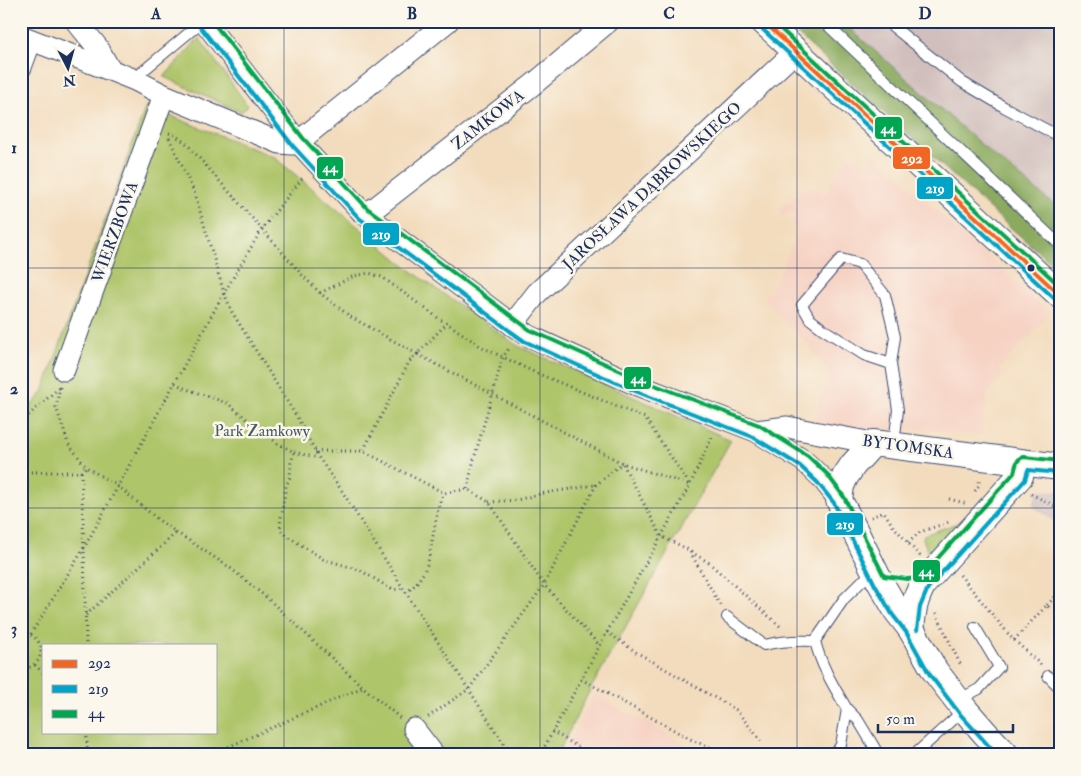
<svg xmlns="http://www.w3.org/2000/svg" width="1081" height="776" font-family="'IM FELL Double Pica',serif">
	<rect width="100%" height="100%" fill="#fbf7ec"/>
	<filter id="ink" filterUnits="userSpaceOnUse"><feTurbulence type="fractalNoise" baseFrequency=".02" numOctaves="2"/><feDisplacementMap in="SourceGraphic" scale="10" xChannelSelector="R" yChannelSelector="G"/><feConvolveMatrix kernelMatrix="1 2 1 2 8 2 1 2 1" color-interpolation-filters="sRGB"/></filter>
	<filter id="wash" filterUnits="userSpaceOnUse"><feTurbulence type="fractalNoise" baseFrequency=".0096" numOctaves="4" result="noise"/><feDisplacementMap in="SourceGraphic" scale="20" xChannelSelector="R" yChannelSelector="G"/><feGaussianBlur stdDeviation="1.12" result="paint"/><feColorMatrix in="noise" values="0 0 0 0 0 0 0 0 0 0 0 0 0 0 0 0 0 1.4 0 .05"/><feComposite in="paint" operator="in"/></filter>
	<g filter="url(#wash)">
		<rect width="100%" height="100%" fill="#f3dcbd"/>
		<!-- built -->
		<g fill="#f6d2c3">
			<path d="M848 155 865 165 875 155 1050 313 999 369 1003 375 988 392 981 436 923 429H864L815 421 820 397 825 389 829 374 817 356 806 342 784 321 763 298 772 289 798 232 789 222 796 216 790 210 783 216 779 210 808 186 825 194Z"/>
			<path d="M594 694 700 752 698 755H563Z"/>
		</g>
		<!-- industrial -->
		<g fill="#d1bfbd">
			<path d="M783 21H1060V271L1002 220Z"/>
			<path d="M1037 490 1060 491V526L1033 506Z"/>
		</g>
		<!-- green -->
		<g fill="#afc56a" stroke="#657a64" fill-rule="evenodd">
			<path d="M199 38 248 106 241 112 164 77Z"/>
			<path d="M146 106 274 157 404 265 425 281 518 346 731 440 590 690 557 755H21V417L43 392ZM44 645H216V732H44Z"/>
			<path d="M972 518 934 559 927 550 923 538 924 535Z"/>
		</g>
		<!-- forest -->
		<path fill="#8baa5e" stroke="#536c5e" d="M783 21H841L992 154 1052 203 1060 206V271L1002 220Z"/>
	</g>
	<g filter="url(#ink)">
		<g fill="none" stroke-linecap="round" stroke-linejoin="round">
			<defs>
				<g id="service">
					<path d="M823 21 1060 245"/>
					<path d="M886 21 962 82 1004 107 1060 137"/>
					<path d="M135 80 143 71 203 21"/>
					<path d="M891 364 864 355 823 329 810 319 802 305 841 259 860 264 885 295 895 337 891 364 898 410 894 444"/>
					<path d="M727 617 764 645C781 641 797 640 815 641"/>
					<path d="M1048 676 1060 688"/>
					<path d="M958 700 979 689 999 667 975 627"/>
					<path d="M847 709 858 720 879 755"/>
					<path d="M755 755H773"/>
					<path d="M834 755 841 745 847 709C834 687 821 666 815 641L844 599 862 581 875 573"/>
					<path d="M914 755 964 710"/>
				</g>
				<g id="minor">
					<path d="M76 21 98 48 110 70"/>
					<path d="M204 21 298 142 363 213 514 326 527 335 637 385 756 431 804 461 822 478 839 500"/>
					<path d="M21 36 110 70 135 80 164 95 280 143 292 144 298 142 448 21"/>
					<path d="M21 67 31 40"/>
					<path d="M363 213 375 208 535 83 609 21"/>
					<path d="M514 326 520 315 537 293 796 51"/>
					<path d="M64 370 164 95"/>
					<path d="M756 431 787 427 873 443"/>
					<path d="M414 729 434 755"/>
				</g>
				<g id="tertiary">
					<path d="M763 21 1060 295"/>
					<path d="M911 629C913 610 914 601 923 584L1020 476 1023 463"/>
					<path d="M1006 755 985 733 965 710 935 671 911 629 897 611 880 582 852 525 839 500 841 486 845 477 853 465 873 443 1060 467"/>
				</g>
			</defs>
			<!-- service casing -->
			<use href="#service" stroke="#3b496c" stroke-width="12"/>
			<!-- minor casing -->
			<use href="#minor" stroke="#3b496c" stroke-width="23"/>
			<!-- tertiary casing -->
			<use href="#tertiary" stroke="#3b496c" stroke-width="28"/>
			<!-- path -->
			<g stroke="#3b496c" stroke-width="3" stroke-dasharray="1 4" stroke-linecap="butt">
				<path d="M169 133 173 134 186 143 304 277 320 293 351 317 417 354 409 362 363 451 444 493 467 489 489 502 544 585 600 646"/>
				<path d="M169 138 195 194 224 293 232 312 298 419 319 458 340 488 403 588 511 755"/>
				<path d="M320 293 354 276 369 273 382 277 441 320 447 323 480 346 534 372 645 418 690 485 622 463"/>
				<path d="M175 383 184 388 227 403 277 443 294 452 291 463 290 477 286 486 280 524 281 531 295 541 323 559 360 570 393 590 403 588"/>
				<path d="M60 387 56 407 68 443 86 467 119 487 161 522 229 567 266 597 363 687 400 718"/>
				<path d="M21 422 60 387"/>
				<path d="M315 451H363"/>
				<path d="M294 452 318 458"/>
				<path d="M623 464 661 536 689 550 720 605"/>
				<path d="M21 472H81L86 467"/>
				<path d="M81 472 84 548 86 645"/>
				<path d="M467 489 474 459 503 357 510 347"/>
				<path d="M975 491 979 485V478"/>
				<path d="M1031 494 1057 507H1060"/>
				<path d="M949 499 968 504"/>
				<path d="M489 502 517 500 540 494 595 485"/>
				<path d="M871 517 884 512 893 526 920 556"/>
				<path d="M908 543 920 532 949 522"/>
				<path d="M691 552 708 562 782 628"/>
				<path d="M960 575 1011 637 1041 665"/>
				<path d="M406 593 416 584 424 572 428 562 439 504 444 493"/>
				<path d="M1047 605 1060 592"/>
				<path d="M936 613 961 666"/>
				<path d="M86 615 177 532"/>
				<path d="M607 632 636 652 736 710 762 742"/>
				<path d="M21 633C47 633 48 668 21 669"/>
				<path d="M31 634 84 548 224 293 262 229 304 176"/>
				<path d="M1014 640 1047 605 1050 609"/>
				<path d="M35 665 44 674"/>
				<path d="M581 679 694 741 730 755"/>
				<path d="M428 717 469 689 544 585 596 485 622 463 417 354 447 323"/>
				<path d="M552 731 591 755"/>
				<path d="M87 732V755"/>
				<path d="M1027 749 1032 755"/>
				<path d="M210 755 363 687"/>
				<path d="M540 755 607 632 690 485 713 435"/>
			</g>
			<!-- service -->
			<use href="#service" stroke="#fff" stroke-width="10"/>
			<!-- minor -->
			<use href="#minor" stroke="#fff" stroke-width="21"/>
			<!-- tertiary -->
			<use href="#tertiary" stroke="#fff" stroke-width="26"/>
			<defs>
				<path id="bus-1" d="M763 21 1060 295"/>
				<g id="bus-2">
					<path d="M199 25 293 146 359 218 510 331 524 341 635 391 753 437 800 466 817 482 834 503 875 585 892 614 906 632 930 675 960 714 997 755"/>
					<path d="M759 26 1056 300"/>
					<path d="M917 630 920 607 928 588 1025 480 1028 470 1059 473"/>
				</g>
				<g id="bus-3">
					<path d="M212 21 303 138 367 208 530 330 639 379 759 425 808 456 827 474 844 497 884 576 907 579 920 578 1014 473C1016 466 1016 458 1024 457L1060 461"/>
					<path d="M772 21 1060 286"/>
				</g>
			</defs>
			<!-- bus-1 casing -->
			<use href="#bus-1" stroke="#fbf7ec" stroke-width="8"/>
			<!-- bus-2 casing -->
			<use href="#bus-2" stroke="#fbf7ec" stroke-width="8"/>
			<!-- bus-3 casing -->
			<use href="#bus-3" stroke="#fbf7ec" stroke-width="8"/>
			<!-- bus-1 -->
			<use href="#bus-1" stroke="#f26522" stroke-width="4"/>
			<!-- bus-2 -->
			<use href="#bus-2" stroke="#01a3c8" stroke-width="4"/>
			<!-- bus-3 -->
			<use href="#bus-3" stroke="#00a651" stroke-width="4"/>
		</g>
	</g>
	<!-- grid -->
	<path fill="none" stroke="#1b2f5e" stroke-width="1" stroke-opacity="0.55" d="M284 21V755M540 21V755M797 21V755M21 268H1060M21 508H1060"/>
	<!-- markers -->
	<circle fill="#1b2f5e" stroke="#fbf7ec" stroke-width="2" cx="1031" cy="268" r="4.5"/>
	<g text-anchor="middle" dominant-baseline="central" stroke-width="5" stroke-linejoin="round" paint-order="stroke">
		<!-- street labels -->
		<g font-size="16" fill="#1b2f5e" stroke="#fbf7ec">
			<text transform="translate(488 120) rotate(-38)">ZAMKOWA</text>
			<text transform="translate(652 186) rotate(-43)">JAROSŁAWA DĄBROWSKIEGO</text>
			<text transform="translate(115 232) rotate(-70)">WIERZBOWA</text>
			<text transform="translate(908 447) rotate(8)">BYTOMSKA</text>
		</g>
		<!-- park labels -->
		<g font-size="16" fill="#475c62" stroke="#fbf7ec">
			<text x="262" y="431">Park Zamkowy</text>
		</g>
	</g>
	<g stroke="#fbf7ec" stroke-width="2">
		<rect x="874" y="116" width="29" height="24" rx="5" fill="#00a651"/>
		<rect x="892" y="146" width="39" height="24" rx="5" fill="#f26522"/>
		<rect x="316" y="156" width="28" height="24" rx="5" fill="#00a651"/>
		<rect x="916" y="176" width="38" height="24" rx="5" fill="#01a3c8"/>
		<rect x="362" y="222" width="38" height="24" rx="5" fill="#01a3c8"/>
		<rect x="623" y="366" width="29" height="24" rx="5" fill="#00a651"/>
		<rect x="826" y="512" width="38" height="24" rx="5" fill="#01a3c8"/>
		<rect x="912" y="559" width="29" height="24" rx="5" fill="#00a651"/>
	</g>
	<g font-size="14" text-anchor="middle" font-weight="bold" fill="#fff">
		<text x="888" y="133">44</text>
		<text x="912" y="163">292</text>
		<text x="330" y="172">44</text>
		<text x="935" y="193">219</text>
		<text x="381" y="239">219</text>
		<text x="638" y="383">44</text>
		<text x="845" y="529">219</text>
		<text x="926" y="576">44</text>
	</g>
	<!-- margin -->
	<rect width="1081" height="776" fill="none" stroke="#fbf7ec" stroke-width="55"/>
	<!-- legend -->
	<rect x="42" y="644" width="175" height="90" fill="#fbf7ec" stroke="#a1a7b3"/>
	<rect x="52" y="660" width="25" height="8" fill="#f26522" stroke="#a1a7b3"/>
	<text x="88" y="668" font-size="15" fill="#1b2f5e">292</text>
	<rect x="52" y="685" width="25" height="8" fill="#01a3c8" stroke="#a1a7b3"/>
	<text x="88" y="694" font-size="15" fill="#1b2f5e">219</text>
	<rect x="52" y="710" width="25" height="8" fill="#00a651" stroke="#a1a7b3"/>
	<text x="88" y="718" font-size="15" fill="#1b2f5e">44</text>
	<!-- north arrow -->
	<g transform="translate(68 68) rotate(174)" stroke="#fbf7ec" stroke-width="4" paint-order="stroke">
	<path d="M0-4L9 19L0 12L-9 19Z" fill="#1b2f5e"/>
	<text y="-8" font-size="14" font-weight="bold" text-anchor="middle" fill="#1b2f5e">N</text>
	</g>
	<!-- scale -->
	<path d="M878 724v8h135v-8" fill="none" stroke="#1b2f5e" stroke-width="2.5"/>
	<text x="886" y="724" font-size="15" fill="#1b2f5e" stroke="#fbf7ec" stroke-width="4" paint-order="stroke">50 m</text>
	<rect x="28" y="28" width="1026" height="720" fill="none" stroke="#1b2f5e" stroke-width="2"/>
	<g font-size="16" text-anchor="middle" font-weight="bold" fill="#1b2f5e">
		<text x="156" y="19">A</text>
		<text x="412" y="19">B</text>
		<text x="669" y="19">C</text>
		<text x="925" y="19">D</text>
		<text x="14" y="153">1</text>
		<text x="14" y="394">2</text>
		<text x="14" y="634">3</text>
	</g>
</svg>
